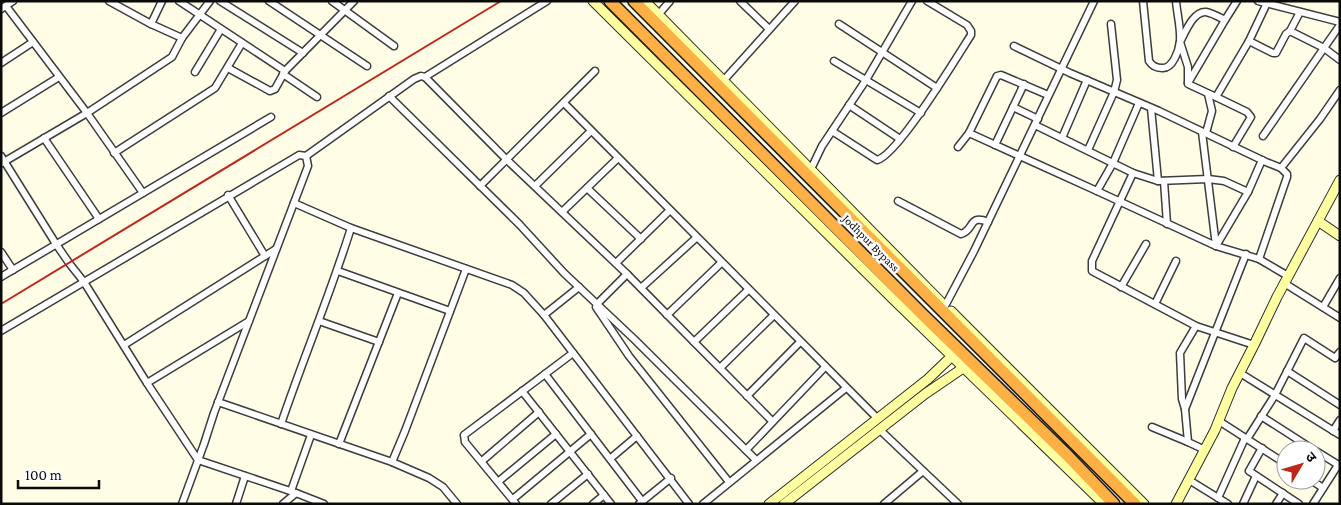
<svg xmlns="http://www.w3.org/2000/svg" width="1341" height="505" font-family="'Crimson Pro','Noto Sans Devanagari',serif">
	<rect width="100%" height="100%" fill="#fffde6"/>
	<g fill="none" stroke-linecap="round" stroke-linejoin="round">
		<defs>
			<g id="street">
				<path d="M109 1 151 24 162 1"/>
				<path d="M179 1 285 71 354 1"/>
				<path d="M220 1 303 53"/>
				<path d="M269 1 367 66"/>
				<path d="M332 1 394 46"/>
				<path d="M740 1 769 29"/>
				<path d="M1143 1 1149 61C1152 66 1156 68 1162 68 1173 69 1179 50 1180 41 1181 28 1177 14 1176 1"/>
				<path d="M1258 1 1340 22"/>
				<path d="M1 9 13 1"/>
				<path d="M658 15 670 1"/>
				<path d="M1225 20C1219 17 1212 13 1206 12 1193 11 1185 33 1180 42L1188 67V84L1216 97 1249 41"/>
				<path d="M151 24 182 38 210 1"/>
				<path d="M839 24 937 88"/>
				<path d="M1340 25 1324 48 1340 60"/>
				<path d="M1290 31 1300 12"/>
				<path d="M1014 46 1070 73 1159 111 1266 162 1281 168"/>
				<path d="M834 61 921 113"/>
				<path d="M1 63 33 42"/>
				<path d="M228 68 270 91 275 89 285 71"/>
				<path d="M195 72 221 29"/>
				<path d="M283 74 317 97"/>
				<path d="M425 77 507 160 627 274 772 421"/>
				<path d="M724 80 795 1"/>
				<path d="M1188 83 1225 20 1237 1"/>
				<path d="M389 96 519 224 564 273 635 340 756 460"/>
				<path d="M1216 97 1247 112 1251 117 1233 147"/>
				<path d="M564 103 878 419"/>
				<path d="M849 105 900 139"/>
				<path d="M1013 107 1038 119"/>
				<path d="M1151 108 1158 181"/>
				<path d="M1 113 59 77"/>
				<path d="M1035 125 1133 173 1158 181 1208 179 1224 181 1248 192"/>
				<path d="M832 131 877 160C897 156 957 57 971 35V31L967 25 927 1"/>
				<path d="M1202 132 1216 246"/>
				<path d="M969 133 1097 191 1113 163 1139 103"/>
				<path d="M1206 133 1212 111 1208 94"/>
				<path d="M1263 136 1324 48 1290 31 1286 34 1276 53H1273L1249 41 1267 3"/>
				<path d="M44 138 99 219"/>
				<path d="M1062 138 1087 80"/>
				<path d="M995 145 1024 84"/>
				<path d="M958 147 969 133 997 76 1001 75 1048 95"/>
				<path d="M1088 150 1114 92 1117 80 1111 24"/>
				<path d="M114 153 215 88 242 43"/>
				<path d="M1 156 56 244 69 263 84 282 147 383 198 460 296 493 283 504"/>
				<path d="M306 156 414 79 421 76 425 77 547 1"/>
				<path d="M2 163 87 113 172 57 182 38"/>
				<path d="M811 169 822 146 866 80 912 1"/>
				<path d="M1133 173 1092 261V271L1196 326 1254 345"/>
				<path d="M1164 181 1167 224"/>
				<path d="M480 186 595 71"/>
				<path d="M535 186 591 131"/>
				<path d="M587 188 641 239"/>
				<path d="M1097 191 1216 246"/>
				<path d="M143 193 271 117"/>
				<path d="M228 195 265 256"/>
				<path d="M898 201 961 234C975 230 968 214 988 222"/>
				<path d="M294 203 351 228 512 285 524 293 544 315 689 504"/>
				<path d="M562 212 617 159"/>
				<path d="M1 252 13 270"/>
				<path d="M1259 259 1216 246 1248 192 1262 160"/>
				<path d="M616 263 669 211"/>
				<path d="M338 271 450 311"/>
				<path d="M1288 276 1259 259 1287 177V174L1281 168 1320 119 1340 90"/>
				<path d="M1 277 143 193 87 113 6 6"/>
				<path d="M1284 283 1340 318"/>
				<path d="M1121 287 1146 244"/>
				<path d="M641 288 696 238"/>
				<path d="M597 304 627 274"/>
				<path d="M1155 304 1176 261"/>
				<path d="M945 306 974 251 1094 1"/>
				<path d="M596 307 629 356 729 482"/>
				<path d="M1323 307 1340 278"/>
				<path d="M544 315 579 287"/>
				<path d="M667 315 721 263"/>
				<path d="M319 321 379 342"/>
				<path d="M1196 326 1180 353 1182 399 1185 409 1188 442 1205 450"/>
				<path d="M1 331 294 158 299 155 306 156 308 166 214 413 204 444 182 504"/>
				<path d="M694 342 748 290"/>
				<path d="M124 345 276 249"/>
				<path d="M720 368 774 315"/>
				<path d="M1287 371 1340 405"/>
				<path d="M1240 373 1340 435"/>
				<path d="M545 374 642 501"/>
				<path d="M147 383 249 321"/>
				<path d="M522 391 611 504"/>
				<path d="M747 396 800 342"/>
				<path d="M218 402 392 462 429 478 443 487 457 504"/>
				<path d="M1185 409 1246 254"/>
				<path d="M1261 416 1314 450"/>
				<path d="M1219 421 1247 439 1275 395 1304 338 1335 358 1340 352"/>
				<path d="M281 424C303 359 330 295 351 228"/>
				<path d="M1152 427 1188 442"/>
				<path d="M880 430 958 504"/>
				<path d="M1333 431 1340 420"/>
				<path d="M1247 439 1286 464"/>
				<path d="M339 444 398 293"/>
				<path d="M1262 448 1249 471 1299 504"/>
				<path d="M746 450 825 367"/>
				<path d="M1316 451 1340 466"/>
				<path d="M611 458 637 436"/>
				<path d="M482 461 539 412"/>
				<path d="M392 462 405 431 466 269"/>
				<path d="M1189 480 1228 504"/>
				<path d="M1311 480 1323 488"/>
				<path d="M499 481 556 434"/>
				<path d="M291 491 311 435"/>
				<path d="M296 493 324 504"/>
				<path d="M1218 498 1245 438"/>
				<path d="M513 499 591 434"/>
				<path d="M236 504 245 476"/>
				<path d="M516 504 465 442 464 435 573 353"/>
				<path d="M551 504 588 474"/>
				<path d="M593 504 604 495"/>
				<path d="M639 504 671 478"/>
				<path d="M703 504 846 388"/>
				<path d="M884 504 923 471"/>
				<path d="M1243 504 1256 476"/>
				<path d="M1276 504 1283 493"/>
				<path d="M1313 504 1338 465"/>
			</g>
			<g id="secondary">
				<path d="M593 1 892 298 1104 504"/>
				<path d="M645 1 941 302"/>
				<path d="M1318 221 1340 236"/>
				<path d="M951 311 1144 504"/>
				<path d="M769 504 928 379 952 356"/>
				<path d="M784 504 925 394 963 368"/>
				<path d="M1176 504 1215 430 1232 388 1254 345 1277 297 1340 180"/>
			</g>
			<g id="highway">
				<path d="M610 1 924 316 1067 455 1114 504"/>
				<path d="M634 1 1135 504"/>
			</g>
		</defs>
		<!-- street casing -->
		<use href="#street" stroke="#3d3d3d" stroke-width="9"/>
		<!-- secondary casing -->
		<use href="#secondary" stroke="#2c2c2c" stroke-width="11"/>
		<!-- highway casing -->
		<use href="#highway" stroke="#1b1b1b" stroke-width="14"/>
		<!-- street -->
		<use href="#street" stroke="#fff" stroke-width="6"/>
		<!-- secondary -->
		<use href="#secondary" stroke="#feffa1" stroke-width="9"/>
		<!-- highway -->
		<use href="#highway" stroke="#fdb046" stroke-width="11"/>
		<!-- rail -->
		<path stroke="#c0271b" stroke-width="2" d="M1 304 501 1"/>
	</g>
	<g text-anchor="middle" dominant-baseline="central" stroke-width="5" stroke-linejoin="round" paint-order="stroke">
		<!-- street labels -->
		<g font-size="12" fill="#0a0a0a" stroke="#fff">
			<text transform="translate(871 243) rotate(45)">Jodhpur Bypass</text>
		</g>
	</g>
	<!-- border -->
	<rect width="1341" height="505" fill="none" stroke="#0a0a0a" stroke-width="5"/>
	<!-- north arrow -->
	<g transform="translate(1301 465) rotate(52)"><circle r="24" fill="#ffffff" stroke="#9d9d9d"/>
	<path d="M0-4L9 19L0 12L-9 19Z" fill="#c0271b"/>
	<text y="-8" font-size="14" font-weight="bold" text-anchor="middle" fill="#0a0a0a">उ</text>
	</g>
	<!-- scale -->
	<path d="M18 480v8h81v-8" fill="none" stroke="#0a0a0a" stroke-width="2.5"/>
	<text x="25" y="480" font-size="15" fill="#0a0a0a" stroke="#ffffff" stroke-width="4" paint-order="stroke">100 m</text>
</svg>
